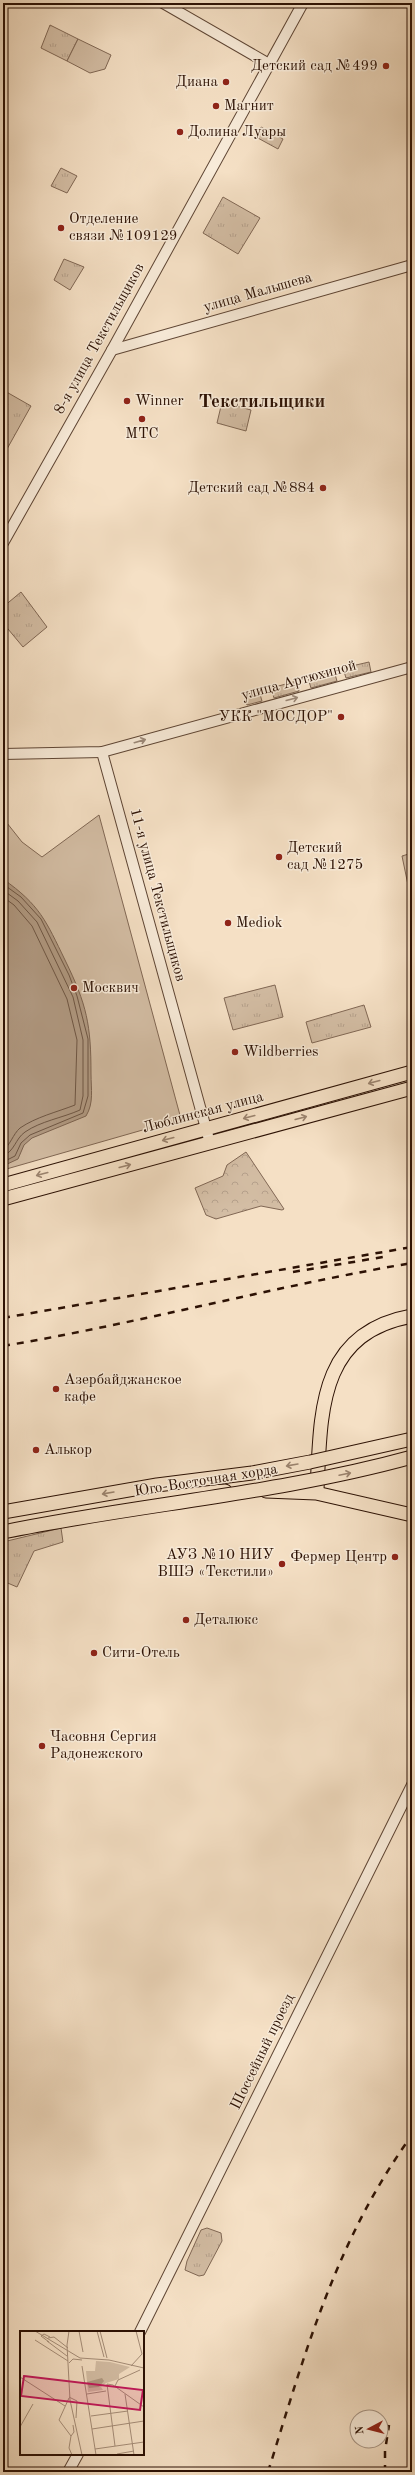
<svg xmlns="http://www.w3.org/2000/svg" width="415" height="2475" font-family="'Old Standard TT',serif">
	<defs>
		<pattern id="grass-tufts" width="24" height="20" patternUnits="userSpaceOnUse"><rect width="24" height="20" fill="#d3bda4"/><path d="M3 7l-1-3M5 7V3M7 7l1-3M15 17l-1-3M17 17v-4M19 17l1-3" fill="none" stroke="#b5a18c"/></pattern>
		<pattern id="forest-crowns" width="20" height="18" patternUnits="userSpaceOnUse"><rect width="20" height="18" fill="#d3bda4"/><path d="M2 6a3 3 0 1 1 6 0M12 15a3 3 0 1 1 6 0" fill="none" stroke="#b5a18c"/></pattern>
	</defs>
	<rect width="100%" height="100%" fill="#f5e0c5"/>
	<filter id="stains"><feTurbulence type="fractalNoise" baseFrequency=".005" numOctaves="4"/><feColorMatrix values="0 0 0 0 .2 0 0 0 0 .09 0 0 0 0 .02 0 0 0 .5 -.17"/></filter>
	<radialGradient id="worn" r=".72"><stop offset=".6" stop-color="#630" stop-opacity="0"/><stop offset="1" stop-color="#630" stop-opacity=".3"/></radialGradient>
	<!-- grass -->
	<g fill="url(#grass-tufts)" stroke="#806754">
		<path d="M50 25 78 39 67 61 41 48Z"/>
		<path d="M261 127 283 139 278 149 256 137Z"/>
		<path d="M61 168 77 176 67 193 51 186Z"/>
		<path d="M223 197 260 218 238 254 203 233Z"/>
		<path d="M64 259 84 267 70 290 54 280Z"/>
		<path d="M3 390 31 406 7 449 3 446Z"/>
		<path d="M222 402 251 410 246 431 217 423Z"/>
		<path d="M21 592 47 627 23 647 3 623V607Z"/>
		<path d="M369 662 371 672 346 678 343 668Z"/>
		<path d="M334 671 337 681 311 688 308 678Z"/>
		<path d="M297 681 299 691 274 698 271 688Z"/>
		<path d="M259 691 262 701 247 705 244 695Z"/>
		<path d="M412 853V883L408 885 402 856Z"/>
		<path d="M275 985 283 1017 233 1030 224 998Z"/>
		<path d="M364 1005 371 1027 312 1043 306 1022Z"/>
		<path d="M61 1528 63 1542 34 1551 17 1587 3 1581V1542Z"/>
		<path d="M207 2228 221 2233 222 2241 204 2275 199 2276 185 2270 187 2261 201 2230Z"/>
	</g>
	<!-- forest -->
	<path fill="url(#forest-crowns)" stroke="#806754" d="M246 1152 284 1209 282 1210 261 1206 216 1219 206 1215 195 1188 223 1176 227 1165Z"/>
	<!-- pitch -->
	<g fill="#d3bda4" stroke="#806754">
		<path d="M78 39 111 55 105 69 90 73 67 61Z"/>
		<path d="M99 815 181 1119 3 1170V818L22 842 42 857Z"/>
	</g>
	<!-- water -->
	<path fill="#b19a83" stroke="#7c6350" d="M3 879C40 905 46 921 65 960 87 1005 91 1025 91 1074 91 1089 94 1103 86 1116L32 1138 24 1145 18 1159 3 1166Z"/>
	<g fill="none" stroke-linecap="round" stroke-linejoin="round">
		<!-- shore -->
		<g stroke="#6e5644" stroke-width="1">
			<path d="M3 884 21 897 41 919 69 975 77 996 88 1039V1096L83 1113 30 1135 21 1143 15 1156 3 1162"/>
			<path d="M3 890 18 901 37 922 73 997 83 1040V1096L80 1110C62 1118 41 1121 25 1132 15 1139 15 1151 3 1156"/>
			<path d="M3 897 14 905 32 926 67 999 77 1040 75 1105C57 1112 36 1117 20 1128 13 1134 10 1146 3 1150"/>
		</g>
		<defs>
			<g id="minor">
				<path d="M163 3 269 64"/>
				<path d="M112 350 412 265"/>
				<path d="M3 543 112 350 303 3"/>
				<path d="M102 752 210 1143"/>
				<path d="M3 754 102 752 412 667"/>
				<path d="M140 2332 412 1785"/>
				<path d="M68 2472 78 2454"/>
			</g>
			<g id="major">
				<path d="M3 1185 412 1072"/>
				<path d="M3 1199 412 1088"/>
				<path d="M317 1489C321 1412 318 1333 412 1316"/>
				<path d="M266 1491 316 1493 412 1515"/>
				<path d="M3 1521 166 1495 225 1491"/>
			</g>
		</defs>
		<!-- minor casing -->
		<use href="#minor" stroke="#5e4534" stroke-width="12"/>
		<!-- major casing -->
		<use href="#major" stroke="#2c1104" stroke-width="15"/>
		<!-- minor -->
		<use href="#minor" stroke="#f8ebd9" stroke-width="10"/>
		<!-- major -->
		<use href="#major" stroke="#f5e0c5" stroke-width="13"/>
		<!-- rail -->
		<g stroke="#2c1104" stroke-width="2.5" stroke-dasharray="7 7" stroke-linecap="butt">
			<path d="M293 1272 383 1257"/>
			<path d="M3 1318 412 1247"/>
			<path d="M3 1346C140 1323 275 1286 412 1263"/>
			<path d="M268 2472C306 2350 336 2240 412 2135"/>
			<path d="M385 2472V2451L389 2425"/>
		</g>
		<defs>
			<g id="major-bridge">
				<path d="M3 1512 157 1485 252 1473 310 1462 412 1439"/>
				<path d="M3 1532C139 1504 278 1494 412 1457"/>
			</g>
		</defs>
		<!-- major-bridge casing -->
		<use href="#major-bridge" stroke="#2c1104" stroke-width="15" stroke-linecap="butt"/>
		<!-- major-bridge -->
		<use href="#major-bridge" stroke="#f5e0c5" stroke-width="13"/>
	</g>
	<!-- one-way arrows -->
	<defs><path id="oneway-shaft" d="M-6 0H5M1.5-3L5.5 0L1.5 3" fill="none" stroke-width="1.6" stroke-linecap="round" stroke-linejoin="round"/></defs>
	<g stroke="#9c8979">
		<use href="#oneway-shaft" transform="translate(292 699) rotate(-15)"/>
		<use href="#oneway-shaft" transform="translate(140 741) rotate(-16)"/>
	</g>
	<g stroke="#9b836e">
		<use href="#oneway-shaft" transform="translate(374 1082) rotate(165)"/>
		<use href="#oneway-shaft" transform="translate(249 1117) rotate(165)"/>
		<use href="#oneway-shaft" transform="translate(301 1118) rotate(-15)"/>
		<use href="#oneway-shaft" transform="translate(168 1139) rotate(165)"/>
		<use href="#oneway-shaft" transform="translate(125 1166) rotate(-15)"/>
		<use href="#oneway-shaft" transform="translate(42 1174) rotate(165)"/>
		<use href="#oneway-shaft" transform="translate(292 1465) rotate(170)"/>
		<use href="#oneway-shaft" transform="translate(345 1474) rotate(-12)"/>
		<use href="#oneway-shaft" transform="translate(108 1493) rotate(170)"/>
	</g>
	<!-- markers -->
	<g fill="#8f2418" stroke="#f8ebd9" stroke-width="1.5">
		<circle cx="386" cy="66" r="4"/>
		<circle cx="226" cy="82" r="4"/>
		<circle cx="216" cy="106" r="4"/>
		<circle cx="180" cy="132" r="4"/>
		<circle cx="61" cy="228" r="4"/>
		<circle cx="127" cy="401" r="4"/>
		<circle cx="142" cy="419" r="4"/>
		<circle cx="323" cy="488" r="4"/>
		<circle cx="341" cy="717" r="4"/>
		<circle cx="279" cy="857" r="4"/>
		<circle cx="228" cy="923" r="4"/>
		<circle cx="74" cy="988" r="4"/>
		<circle cx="235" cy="1052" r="4"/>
		<circle cx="56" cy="1389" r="4"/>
		<circle cx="36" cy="1450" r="4"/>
		<circle cx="395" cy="1557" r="4"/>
		<circle cx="282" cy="1564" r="4"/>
		<circle cx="186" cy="1620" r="4"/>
		<circle cx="94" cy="1653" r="4"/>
		<circle cx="42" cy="1746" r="4"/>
	</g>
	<g text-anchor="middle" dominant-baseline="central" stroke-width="3" stroke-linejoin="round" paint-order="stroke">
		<!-- poi labels -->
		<g font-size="15" fill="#2c1104" stroke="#f8ebd9" text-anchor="start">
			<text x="378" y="66" text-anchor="end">Детский сад №499</text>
			<text x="218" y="82" text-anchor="end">Диана</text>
			<text x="224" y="106">Магнит</text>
			<text x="188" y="132">Долина Луары</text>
			<text x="69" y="219">Отделение<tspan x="69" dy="17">связи №109129</tspan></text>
			<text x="135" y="401">Winner</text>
			<text x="142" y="434" text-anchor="middle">МТС</text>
			<text x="315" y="488" text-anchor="end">Детский сад №884</text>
			<text x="333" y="717" text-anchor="end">УКК "МОСДОР"</text>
			<text x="287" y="848">Детский<tspan x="287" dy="17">сад №1275</tspan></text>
			<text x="236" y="923">Mediok</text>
			<text x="82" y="988">Москвич</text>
			<text x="243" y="1052">Wildberries</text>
			<text x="64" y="1380">Азербайджанское<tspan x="64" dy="17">кафе</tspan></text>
			<text x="44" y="1450">Алькор</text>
			<text x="274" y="1555" text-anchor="end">АУЗ №10 НИУ<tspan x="274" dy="17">ВШЭ «Текстили»</tspan></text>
			<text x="387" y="1557" text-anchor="end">Фермер Центр</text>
			<text x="194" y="1620">Деталюкс</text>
			<text x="102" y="1653">Сити-Отель</text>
			<text x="50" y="1737">Часовня Сергия<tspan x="50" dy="17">Радонежского</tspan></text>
		</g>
		<!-- street labels -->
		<g font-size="15" fill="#2c1104" stroke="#f8ebd9">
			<text transform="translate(258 293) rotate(-16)">улица Малышева</text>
			<text transform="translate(100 339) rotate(-61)">8-я улица Текстильщиков</text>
			<text transform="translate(299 681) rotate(-15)">улица Артюхиной</text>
			<text transform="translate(157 895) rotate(75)">11-я улица Текстильщиков</text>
			<text transform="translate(203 1113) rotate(-15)">Люблинская улица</text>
			<text transform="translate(206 1481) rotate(-9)">Юго-Восточная хорда</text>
			<text transform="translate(263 2052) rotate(-64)">Шоссейный проезд</text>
		</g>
		<!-- district labels -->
		<g font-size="19" font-weight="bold" fill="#2c1104" stroke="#f8ebd9">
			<text x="262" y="402">Текстильщики</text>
		</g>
	</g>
	<!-- overview -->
	<g transform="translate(20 2331)">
		<rect width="124" height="124" fill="#f5e0c5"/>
		<path d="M76 30 90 31 110 36 99 43V48L86 52 81 56 83 59 68 61 66 40H75Z" fill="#d3bda4"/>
		<path d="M82 47 84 50 79 56 69 57 67 51Z" fill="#b19a83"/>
		<path fill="none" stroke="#a58d78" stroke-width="1" d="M15 0 60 27 89 29 124 37M49 0 47 14 50 69 62 124M59 0 63 21M77 0 84 26M80 0 87 27M116 0 122 23M28 7 34 6 48 17M15 9 48 30M27 10 47 25M29 11 21 5 24 3 30 6M49 32 53 28 62 29M62 35 76 124M111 35 122 23M0 46 45 75M95 55 98 49 120 39M67 63 86 60M105 63 114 124M49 66 57 70 56 87M49 67 39 89 51 105M71 85 108 80M0 96 13 73M72 98 124 90M51 105 54 101 53 94M51 105 49 117 52 124M95 115 87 53 93 54 124 76M75 118 124 111M97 123 114 120"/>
		<path fill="#c2185b" fill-opacity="0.15" stroke="#c2185b" stroke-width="2" d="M4 45 123 59 120 79 1 65Z"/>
		<rect width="124" height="124" fill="none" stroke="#2c1104" stroke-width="2"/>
	</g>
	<!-- margin -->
	<rect width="415" height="2475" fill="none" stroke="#f5e0c5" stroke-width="16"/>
	<rect x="4" y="4" width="407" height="2467" fill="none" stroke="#2c1104" stroke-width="2"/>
	<rect x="8" y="8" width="399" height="2459" fill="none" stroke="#2c1104"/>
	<!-- north arrow -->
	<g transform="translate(369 2429) rotate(263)"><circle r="19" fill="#f8ebd9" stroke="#a69484"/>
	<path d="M0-3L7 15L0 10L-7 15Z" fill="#8f2418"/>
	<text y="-6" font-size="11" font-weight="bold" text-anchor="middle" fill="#2c1104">N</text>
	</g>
	<rect width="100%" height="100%" filter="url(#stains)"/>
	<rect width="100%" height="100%" fill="url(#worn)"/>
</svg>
